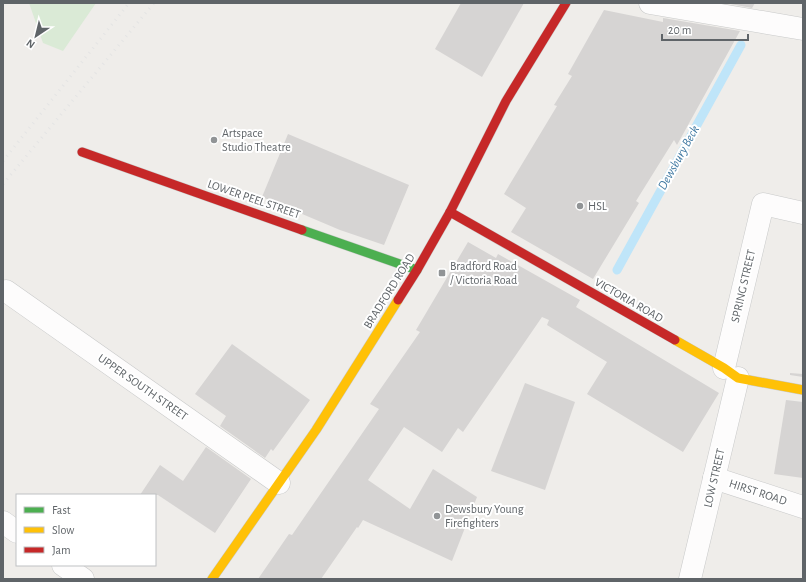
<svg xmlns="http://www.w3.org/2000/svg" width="806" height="582" font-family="'Alegreya Sans',sans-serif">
	<rect width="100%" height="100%" fill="#efedea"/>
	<!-- green -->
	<path fill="#daead6" d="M29 3H96L63 51 43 43Z"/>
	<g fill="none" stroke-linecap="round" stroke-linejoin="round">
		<!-- stream -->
		<path stroke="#bfe5f9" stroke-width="9" d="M617 270 741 45"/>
	</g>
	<!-- building -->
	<g fill="#d6d4d3">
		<path d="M461 3H524L482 77 435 49Z"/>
		<path d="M725 3H755L752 8Z"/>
		<path d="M604 10 663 22V18L740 31 677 145 674 140 636 201 639 203 593 279 511 232 526 208 504 194 557 106 554 105 572 76 568 74Z"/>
		<path d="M288 134 409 185 384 245 340 230 262 197Z"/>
		<path d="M468 242 496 258 498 254 580 300 576 307 719 393 683 452 587 394 607 362 547 325 549 320 542 317 463 432 458 428 442 452 404 427 368 480 410 509 433 469 477 497 452 561 363 520 358 528 357 527 321 579H258L289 534 292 535 379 409 370 404 420 332 416 330Z"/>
		<path d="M232 344 310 400 273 451 271 449 265 458 220 426 226 416 195 394Z"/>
		<path d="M790 373 803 374V377L790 375Z"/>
		<path d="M525 383 575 402 545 490 491 471Z"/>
		<path d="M786 400 803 402V478L774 474Z"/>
		<path d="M206 447 251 479 215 533 158 495H140L160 465 183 481Z"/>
	</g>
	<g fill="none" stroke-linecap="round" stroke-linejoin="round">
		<defs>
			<g id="street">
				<path d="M650 3 803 29"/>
				<path d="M6 291 279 483"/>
				<path d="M724 368 763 204 803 213"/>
				<path d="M714 478 803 507"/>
				<path d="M3 522 17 532"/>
				<path d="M63 565 83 579"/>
				<path d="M690 579 738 378"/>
			</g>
			<path id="fast" d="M302 230 417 270"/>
			<g id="slow">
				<path d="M675 340 724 368 738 378 803 390"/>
				<path d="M212 579 316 430 398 300"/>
			</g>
			<g id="jam">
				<path d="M82 152 302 230"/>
				<path d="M450 212 675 340"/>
				<path d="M398 300 417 270 450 212 506 101 566 3"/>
			</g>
		</defs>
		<!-- street casing -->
		<use href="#street" stroke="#c9caca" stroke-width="23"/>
		<!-- fast casing -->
		<use href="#fast" stroke="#c9cac9" stroke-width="10"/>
		<!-- slow casing -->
		<use href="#slow" stroke="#c9cac9" stroke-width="10"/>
		<!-- jam casing -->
		<use href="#jam" stroke="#c9cac9" stroke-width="10"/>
		<!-- street -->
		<use href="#street" stroke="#fdfcfc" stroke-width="22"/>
		<!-- fast -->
		<use href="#fast" stroke="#4caf50" stroke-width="9"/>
		<!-- slow -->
		<use href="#slow" stroke="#ffc107" stroke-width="9"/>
		<!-- jam -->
		<use href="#jam" stroke="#c62828" stroke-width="9"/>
		<!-- rail -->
		<g stroke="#e4e4e4" stroke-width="3" stroke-dasharray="1 5" stroke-linecap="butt">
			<path d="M3 161 129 3"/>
			<path d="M3 184 154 3"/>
		</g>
	</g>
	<!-- markers -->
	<g fill="#919496" stroke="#fff" stroke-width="1.5">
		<circle cx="214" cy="140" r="4"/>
		<circle cx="580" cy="206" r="4"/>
		<rect x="438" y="269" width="8" height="8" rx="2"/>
		<circle cx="437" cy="516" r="4"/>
	</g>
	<g text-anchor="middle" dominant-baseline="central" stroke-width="4" stroke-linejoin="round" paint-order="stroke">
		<!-- poi labels -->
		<g font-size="12" fill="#5f6468" stroke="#fff" text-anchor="start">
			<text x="222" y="133">Artspace<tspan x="222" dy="14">Studio Theatre</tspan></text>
			<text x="588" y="206">HSL</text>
			<text x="450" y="266">Bradford Road<tspan x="450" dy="14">/ Victoria Road</tspan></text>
			<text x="445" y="509">Dewsbury Young<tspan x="445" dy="14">Firefighters</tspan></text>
		</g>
		<!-- street labels -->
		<g font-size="12" fill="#5f6468" stroke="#fff">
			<text transform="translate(254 199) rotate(19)">LOWER PEEL STREET</text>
			<text transform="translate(743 286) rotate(-77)">SPRING STREET</text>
			<text transform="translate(389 291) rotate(-58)">BRADFORD ROAD</text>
			<text transform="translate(629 300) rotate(30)">VICTORIA ROAD</text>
			<text transform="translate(143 387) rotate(35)">UPPER SOUTH STREET</text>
			<text transform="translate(714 478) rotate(-77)">LOW STREET</text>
			<text transform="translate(758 492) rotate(18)">HIRST ROAD</text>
		</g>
		<!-- water labels -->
		<g font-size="13" font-style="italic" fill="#3f78a1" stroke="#fff">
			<text transform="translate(679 158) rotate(-61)">Dewsbury Beck</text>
		</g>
	</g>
	<!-- border -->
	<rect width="806" height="582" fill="none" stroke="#5f6468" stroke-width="8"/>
	<!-- legend -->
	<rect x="16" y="494" width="140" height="72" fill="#ffffff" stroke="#bfc1c3"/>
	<rect x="24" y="507" width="20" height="6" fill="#4caf50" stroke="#bfc1c3"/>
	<text x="52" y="514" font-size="12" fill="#5f6468">Fast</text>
	<rect x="24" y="527" width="20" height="6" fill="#ffc107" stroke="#bfc1c3"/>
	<text x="52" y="534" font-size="12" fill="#5f6468">Slow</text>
	<rect x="24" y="547" width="20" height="6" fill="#c62828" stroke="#bfc1c3"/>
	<text x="52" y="554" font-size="12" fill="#5f6468">Jam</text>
	<!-- north arrow -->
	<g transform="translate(36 36) rotate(215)" stroke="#ffffff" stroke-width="3" paint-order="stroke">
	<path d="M0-3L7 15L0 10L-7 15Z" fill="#5f6468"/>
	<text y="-6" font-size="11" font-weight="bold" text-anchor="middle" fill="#5f6468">N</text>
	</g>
	<!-- scale -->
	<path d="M662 34v6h86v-6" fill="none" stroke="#5f6468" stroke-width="2"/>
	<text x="668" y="34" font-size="12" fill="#5f6468" stroke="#ffffff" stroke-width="3" paint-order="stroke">20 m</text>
</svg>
